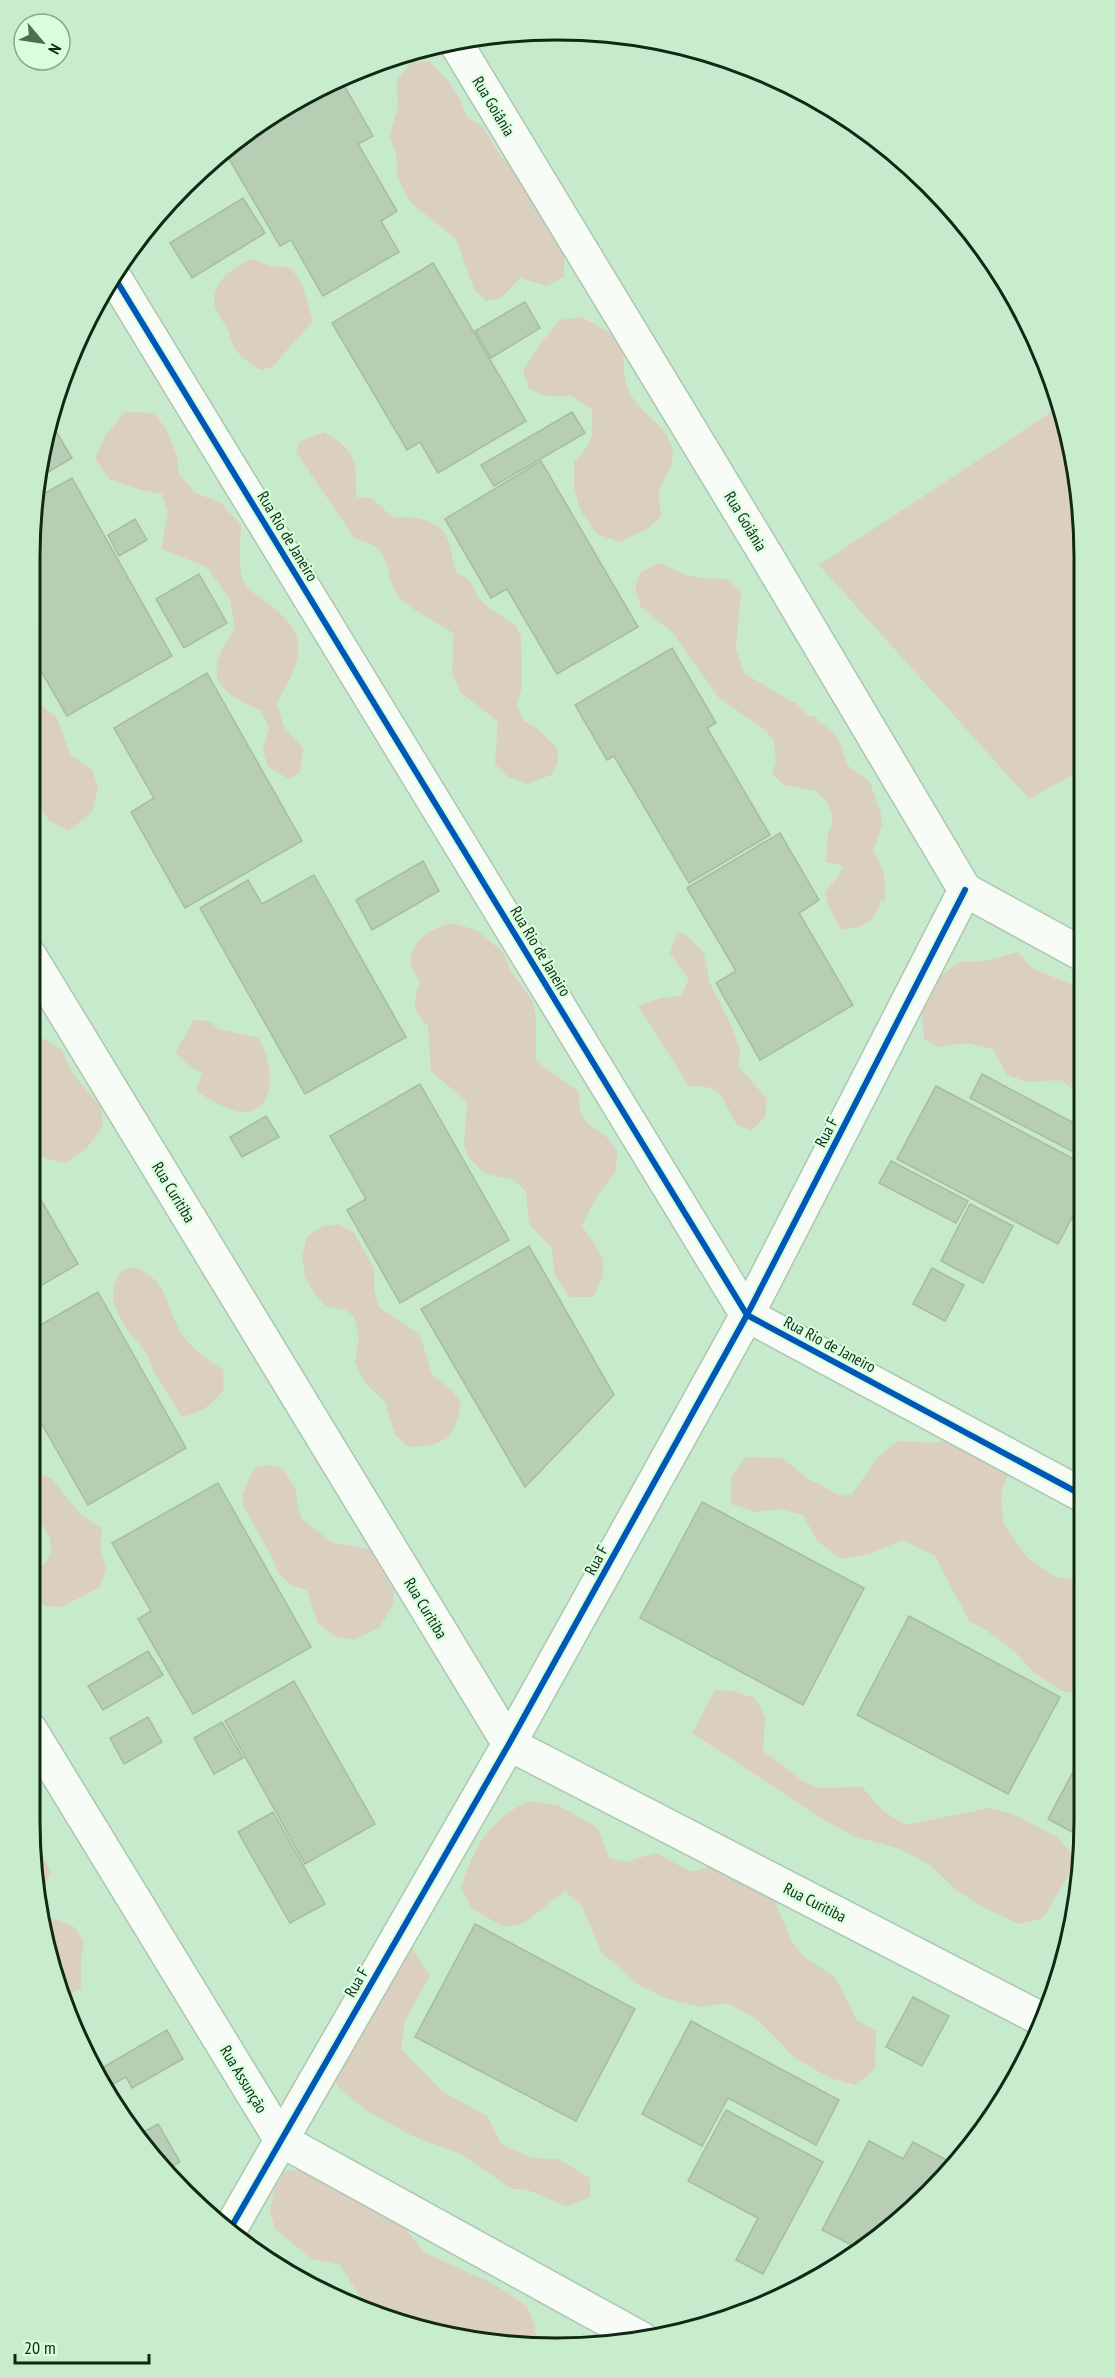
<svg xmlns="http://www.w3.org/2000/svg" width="1115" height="2378" font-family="'PT Sans Narrow',sans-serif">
	<rect width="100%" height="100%" fill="#c7e9cc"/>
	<!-- green -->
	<g fill="#dbd0bf">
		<path d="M412 61 430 62 449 82 458 95 467 117 483 127 502 158 524 168 564 234V277L547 286 520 278 501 298 486 301 474 289 456 239 411 203 398 179 396 153 390 136 398 107 397 80Z"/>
		<path d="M251 259 272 266 291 268 302 284 313 321 272 367 261 370C251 364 239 357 233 345 230 340 230 333 227 328 223 321 217 314 215 307 209 284 233 267 251 259Z"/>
		<path d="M582 317 622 340C625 360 621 377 631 395 643 417 671 426 673 454 673 469 664 477 660 489 657 496 661 509 661 517L647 529 620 542 597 534 580 510 574 486V462C594 440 593 439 592 410L572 396H546L529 389 523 370 541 343 560 320Z"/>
		<path d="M1059 407 1080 488 1081 770 1029 799 819 565Z"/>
		<path d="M125 412 154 413 166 429 177 456 179 474 195 493 220 502 241 525C241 541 236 573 246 585 253 594 266 601 275 609 314 641 297 665 277 703L284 727 303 748 300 772 289 779 268 767 263 750 269 728 261 710C251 707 244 703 235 697 203 678 219 653 235 628L230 600 207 567 161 549 168 512 162 494 141 490 109 479 95 459 105 436Z"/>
		<path d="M324 432C358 452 356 460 356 497L372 498 393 518C410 515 430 518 443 531 451 540 452 561 457 573L470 580 477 596 488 607 516 626 521 638 522 666V686L517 705 523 720 538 729 557 748 558 762 551 775 527 784 507 776 495 764 498 722 460 692 452 673 454 634C438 622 418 614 403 601 379 579 400 547 355 539L296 452 299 442Z"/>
		<path d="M659 563 683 574 700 578 726 579 741 591 736 648 744 673 790 701 796 703 810 717 816 716 818 721 833 732 841 744 847 765 870 782 881 814 882 826 873 851C884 867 886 882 885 900L880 901C875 924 862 927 841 930L829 907 825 892 839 875 843 866 826 862 828 835 833 818 827 801 815 791 784 785 772 774 776 762 774 741 765 730 719 698 672 632 641 607 635 587 640 573Z"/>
		<path d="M30 692 31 697 57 718 70 754 92 770 98 787 92 812 68 831 50 821 37 805 30 802Z"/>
		<path d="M452 923 476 930 503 952 511 971 532 1000 536 1018V1060C549 1073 565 1080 579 1092L580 1112 587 1123 605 1135 617 1151 616 1171 596 1198 582 1226C602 1256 613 1262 593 1297H569L555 1275 552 1248 529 1224 526 1191 512 1179 485 1174 469 1158 464 1145 467 1102 431 1071 428 1026C411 1009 413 1003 420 982 418 977 412 970 411 965 408 941 433 927 452 923Z"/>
		<path d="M677 933 685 934 704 953 710 983 732 1027 740 1049 738 1066 767 1099 765 1117 752 1130 737 1125C721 1098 724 1085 689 1086L638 1006 661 998 681 996 689 980 670 953Z"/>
		<path d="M1018 952 1033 969 1082 988 1083 1098 1061 1080 1027 1082 1007 1075 993 1049 967 1043 937 1047 924 1039 921 1002 926 987 959 962 984 961Z"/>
		<path d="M194 1020 210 1021 218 1029 258 1038C271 1058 281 1110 244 1112 229 1113 209 1098 196 1091L202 1073 190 1067 175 1052Z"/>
		<path d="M30 1037 44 1039 62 1050 72 1073 101 1107 103 1126 87 1148 65 1163C53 1161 38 1158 33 1146 25 1127 30 1061 30 1037Z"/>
		<path d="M339 1224 354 1233 374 1268V1289L378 1306 420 1335 432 1375 452 1390 461 1403C455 1439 444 1446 409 1447L395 1435 385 1402 365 1383 355 1363 359 1337 354 1317 347 1311 326 1306 314 1293 305 1277 302 1257 307 1236 323 1226Z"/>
		<path d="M134 1267C170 1280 165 1310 184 1337 193 1350 210 1361 223 1370L224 1389C212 1405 201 1413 182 1417L153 1370 148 1355 128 1331 117 1312 113 1299 114 1284 121 1271Z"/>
		<path d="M954 1436 1013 1465 1003 1486 1001 1501 1004 1525 1028 1558 1055 1577 1084 1580 1085 1695 1062 1691 1033 1672 1015 1652 986 1630 969 1621 935 1556 902 1540 869 1554 841 1559 817 1541 803 1515 779 1509 756 1512 731 1504V1477L746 1457 782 1458 807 1478 841 1496 852 1494 878 1457 898 1441 936 1443Z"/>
		<path d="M268 1465 282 1468 296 1489 297 1503 301 1518 331 1542 375 1550 396 1573 393 1605 379 1628 353 1640 336 1637 318 1623 307 1590 291 1585 279 1574 271 1555 244 1508 242 1496 254 1468Z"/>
		<path d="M30 1470 52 1479 80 1514 102 1529 100 1547 106 1570 100 1587 62 1607 45 1606 30 1595 32 1575 47 1561 52 1550 49 1535 33 1512H30Z"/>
		<path d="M715 1690 731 1691 755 1698 765 1717 763 1751 804 1782 820 1788 862 1787 883 1811 906 1825 989 1808 1013 1814 1057 1837 1077 1860 1043 1918 1019 1924 983 1907 956 1890 930 1865 900 1849 853 1836 821 1818 692 1733Z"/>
		<path d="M528 1801 558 1805 598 1828 609 1858 626 1862 655 1853 692 1872 726 1862 770 1889 791 1940 804 1957 835 1977 857 2020 876 2031 875 2069 856 2085 830 2078 795 2058 757 2019 727 2003 700 2007 665 1998 640 1986 602 1953 582 1906 565 1891 524 1923 504 1927 472 1909 461 1887C475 1845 488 1822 528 1801Z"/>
		<path d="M32 1834 51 1872 42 1893Z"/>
		<path d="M45 1910 51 1918 74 1927 84 1942 81 1959V1989L62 1998 58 1990Z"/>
		<path d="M411 1947 430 1976 405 2020 401 2049 443 2092 487 2116 501 2144 532 2158 558 2159 590 2178V2198L566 2206 525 2189H512L461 2154 412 2136 367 2111 338 2087 320 2050Z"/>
		<path d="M303 2169 329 2187 372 2202 392 2213 425 2253 492 2283 527 2306 534 2324 537 2341 454 2338 365 2304 340 2265 312 2259 275 2229 270 2211 274 2190 285 2171Z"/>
	</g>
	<!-- building -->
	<g fill="#b8ceb4" stroke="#a7bca2" stroke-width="1.5">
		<path d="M341 80 373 136 358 144 397 211 381 221 399 252 323 296 291 240 280 246 225 152 265 119 308 95 310 98Z"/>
		<path d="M243 198 265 233 192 278 170 243Z"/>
		<path d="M433 263 526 421 438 473 420 442 407 450 332 323Z"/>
		<path d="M525 302 540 328 491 358 475 331Z"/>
		<path d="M572 412 585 433 494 486 481 465Z"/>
		<path d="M50 421 72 458 38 478 40 454Z"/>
		<path d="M541 461 638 627 557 674 507 589 491 598 445 519Z"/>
		<path d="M72 478 172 656 67 716 30 652V601L32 600 30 597V557L36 498Z"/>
		<path d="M135 519 147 540 119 556 108 535Z"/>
		<path d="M199 574 227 623 184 648 156 599Z"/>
		<path d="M672 648 716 723 707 728 770 835 689 883 614 756 607 760 575 705Z"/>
		<path d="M207 673 302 841 185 908 131 812 154 798 114 728Z"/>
		<path d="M780 833 819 900 799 913 853 1005 760 1060 716 983 736 971 687 888Z"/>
		<path d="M423 861 439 891 372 930 356 900Z"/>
		<path d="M314 875 406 1037 305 1094 200 908 248 880 262 904Z"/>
		<path d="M982 1074 1083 1128V1157L970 1098Z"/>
		<path d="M420 1084 509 1240 400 1303 347 1210 366 1199 330 1136Z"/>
		<path d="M936 1086 1083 1164V1197L1058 1244 897 1159Z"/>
		<path d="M266 1116 279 1137 242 1157 230 1137Z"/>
		<path d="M891 1161 968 1201 956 1223 879 1183Z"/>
		<path d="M30 1181 78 1264 30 1292Z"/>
		<path d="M970 1204 1013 1226 983 1283 941 1261Z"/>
		<path d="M529 1246 614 1395 525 1487 421 1309Z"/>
		<path d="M932 1268 964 1285 945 1321 913 1304Z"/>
		<path d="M98 1292 186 1448 88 1505 40 1421 30 1427V1331Z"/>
		<path d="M218 1483 311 1647 193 1714 138 1619 151 1611 112 1543Z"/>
		<path d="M702 1502 864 1588 803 1705 640 1618Z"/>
		<path d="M909 1616 1060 1697 1008 1794 857 1715Z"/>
		<path d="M148 1651 163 1675 103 1710 88 1686Z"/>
		<path d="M294 1681 375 1824 305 1864 225 1721Z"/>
		<path d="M148 1717 162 1742 124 1764 110 1738Z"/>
		<path d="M222 1722 243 1758 214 1774 194 1738Z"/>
		<path d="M1085 1749V1821L1083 1838 1048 1819Z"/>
		<path d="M273 1812 325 1904 290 1923 238 1832Z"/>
		<path d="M475 1924 635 2009 576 2121 415 2037Z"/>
		<path d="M913 1997 949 2016 922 2066 886 2047Z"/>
		<path d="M691 2021 839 2100 816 2145 728 2098 702 2146 642 2114Z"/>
		<path d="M167 2030 183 2059 132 2088 126 2077 109 2086 100 2069Z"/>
		<path d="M726 2110 823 2162 763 2274 736 2260 758 2218 688 2181Z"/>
		<path d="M158 2124 180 2162 166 2170 136 2136Z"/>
		<path d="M869 2141 903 2159 913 2142 956 2165 878 2239 861 2250 822 2230Z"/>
	</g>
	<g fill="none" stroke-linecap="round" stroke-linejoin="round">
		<defs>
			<g id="minor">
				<path d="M454 40 769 560 965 890 1082 954"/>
				<path d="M113 275 747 1315 1084 1496"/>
				<path d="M30 956 509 1744 1045 2021"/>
				<path d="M30 1729 281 2140 642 2339"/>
				<path d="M229 2231 509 1744 747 1315 965 890"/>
			</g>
		</defs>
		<!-- minor casing -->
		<use href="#minor" stroke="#acc7b1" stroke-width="36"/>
		<!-- minor -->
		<use href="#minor" stroke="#f7fcf7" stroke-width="33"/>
		<defs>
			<g id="cycleway">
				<path d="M113 275 747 1315 1084 1496"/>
				<path d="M229 2231 509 1744 747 1315 965 890"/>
			</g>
		</defs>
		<!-- cycleway casing -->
		<use href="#cycleway" stroke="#d8fedd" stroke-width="10"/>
		<!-- cycleway -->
		<use href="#cycleway" stroke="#0057b8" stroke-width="6"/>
	</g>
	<g text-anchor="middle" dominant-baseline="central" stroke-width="4.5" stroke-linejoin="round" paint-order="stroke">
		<!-- street labels -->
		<g font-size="16" fill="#102915" stroke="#d8fedd">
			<text transform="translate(494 106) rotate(59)">Rua Goiânia</text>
			<text transform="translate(746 521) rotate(59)">Rua Goiânia</text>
			<text transform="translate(288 536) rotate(59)">Rua Rio de Janeiro</text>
			<text transform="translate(541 951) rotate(59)">Rua Rio de Janeiro</text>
			<text transform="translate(826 1132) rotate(-63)">Rua F</text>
			<text transform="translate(174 1192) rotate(59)">Rua Curitiba</text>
			<text transform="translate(830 1344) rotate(28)">Rua Rio de Janeiro</text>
			<text transform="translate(596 1560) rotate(-61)">Rua F</text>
			<text transform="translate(426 1608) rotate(59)">Rua Curitiba</text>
			<text transform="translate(815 1902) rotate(27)">Rua Curitiba</text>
			<text transform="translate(356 1982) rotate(-60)">Rua F</text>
			<text transform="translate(244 2079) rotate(59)">Rua Assunção</text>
		</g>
	</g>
	<!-- crop -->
	<path d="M0 0H1115V2378H0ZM557 40H557A517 517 0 0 1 1074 557V1821A517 517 0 0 1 557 2338H557A517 517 0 0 1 40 1821V557A517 517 0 0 1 557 40Z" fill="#c8edcd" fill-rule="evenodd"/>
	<path fill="none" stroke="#102915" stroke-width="3" d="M557 40H557A517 517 0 0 1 1074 557V1821A517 517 0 0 1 557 2338H557A517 517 0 0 1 40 1821V557A517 517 0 0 1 557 40Z"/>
	<!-- north arrow -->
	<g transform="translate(42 42) rotate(119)"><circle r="28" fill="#d8fedd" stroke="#88a98d" stroke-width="1.5"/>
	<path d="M0-4.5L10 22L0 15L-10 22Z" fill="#506c55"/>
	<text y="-9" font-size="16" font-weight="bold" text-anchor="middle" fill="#102915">N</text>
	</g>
	<!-- scale -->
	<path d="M15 2354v9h134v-9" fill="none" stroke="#102915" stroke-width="3"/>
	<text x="24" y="2354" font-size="18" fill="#102915" stroke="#d8fedd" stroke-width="4.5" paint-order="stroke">20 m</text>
</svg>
